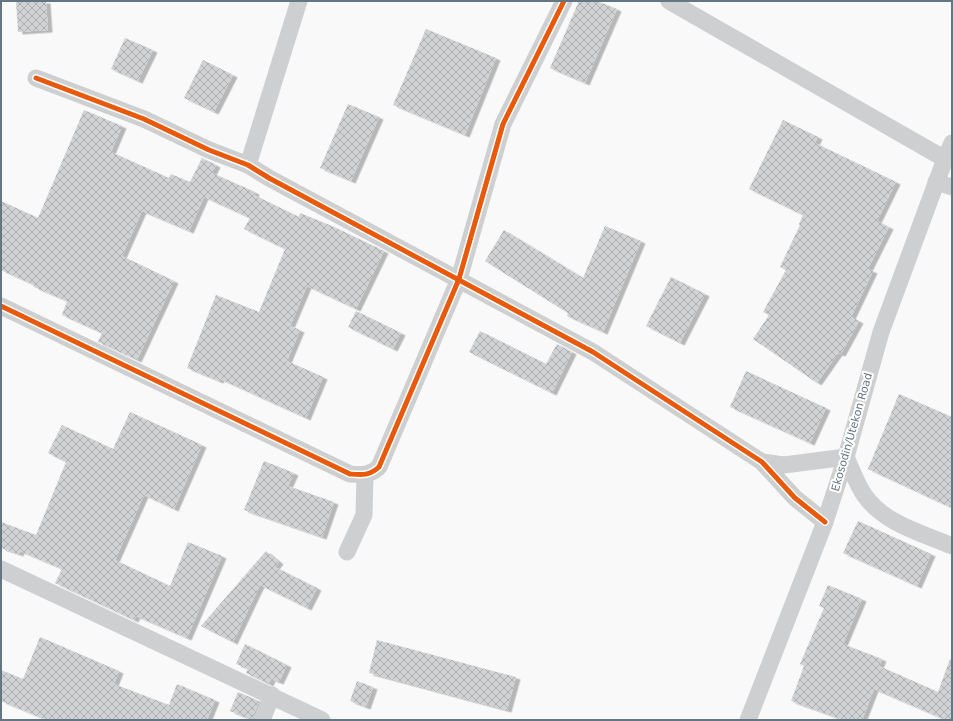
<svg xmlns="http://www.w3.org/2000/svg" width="953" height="721" font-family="'DejaVu Sans',sans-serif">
	<defs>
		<pattern id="building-cross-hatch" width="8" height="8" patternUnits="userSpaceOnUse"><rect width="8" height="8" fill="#d0d2d3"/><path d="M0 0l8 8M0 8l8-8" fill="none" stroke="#acafb1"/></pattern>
		<filter id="shadow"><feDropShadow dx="4.5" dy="2.5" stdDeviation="0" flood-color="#0004"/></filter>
	</defs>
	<rect width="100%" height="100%" fill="#f9f9f9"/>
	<!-- building -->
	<g fill="url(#building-cross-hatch)" filter="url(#shadow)">
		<path d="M16 1H46L48 30 18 32Z"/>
		<path d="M579 1H597L617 9 585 83 550 68Z"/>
		<path d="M426 29 496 58 465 135 393 105Z"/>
		<path d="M125 38 153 50 138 81 111 69Z"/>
		<path d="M203 60 233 75 214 112 184 98Z"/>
		<path d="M348 104 379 117 351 181 320 168Z"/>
		<path d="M84 110 122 126 111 152 169 178 171 174 190 182 202 158 216 165 212 173 255 192 254 195 299 217 300 213 332 226 384 251 356 309 307 286 290 326 300 330 287 361 323 377 306 418 220 379 219 381 187 368 216 295 259 312 285 249 244 229 250 218 204 197 189 231 142 211 122 256 174 281 137 360 98 342 102 333 62 315 67 301 34 287V285L1 270V201L38 218Z"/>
		<path d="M783 120 818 137 815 143 896 182 877 221 889 227 868 269 873 271 851 317 859 321 841 354 838 353 817 383 753 339 769 315 763 312 786 270 780 267 800 225 799 224 803 215 749 189Z"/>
		<path d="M605 226 641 241 603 332 567 316 568 313 485 261 504 230 583 278Z"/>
		<path d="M671 277 705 294 680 343 646 326Z"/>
		<path d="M356 311 401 333 393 349 348 327Z"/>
		<path d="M480 331 546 364 557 344 572 352 552 393 469 352Z"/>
		<path d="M746 371 826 408 810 443 730 407Z"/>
		<path d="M899 394 952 417V508L868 469Z"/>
		<path d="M130 412 202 445 174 509 144 495 115 560 170 586 188 542 222 556 187 638 136 616 134 620 55 583 62 569 20 551 19 554 1 548V522L36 535 66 462 48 453 62 425 113 449Z"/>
		<path d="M264 461 294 473 288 486 334 502 322 537 244 510Z"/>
		<path d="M858 521 931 554 917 586 843 553Z"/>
		<path d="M266 551 279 562 275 567 317 588 307 608 260 585 233 642 201 626Z"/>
		<path d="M828 585 862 599 843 644 882 659 879 666 938 692 950 659 952 660V720H946L874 689 862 720H844L791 701 804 666 800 664 824 608 819 606Z"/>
		<path d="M40 637 119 671 114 684 169 705 177 684 215 700 207 720H47L1 701V670L23 679Z"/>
		<path d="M377 640 516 677 507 710 369 673Z"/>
		<path d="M245 644 287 665 279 682 271 679 269 684 246 673 248 669 236 664Z"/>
		<path d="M357 681 373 687 366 707 350 701Z"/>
		<path d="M238 692 259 701 252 720 230 711Z"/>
	</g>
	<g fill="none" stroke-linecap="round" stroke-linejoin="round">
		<!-- street -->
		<g stroke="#cecfd0" stroke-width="17">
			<path d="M669 1 945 159"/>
			<path d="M36 78 144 119 209 150 248 165 269 178 593 352 762 462 795 498 825 522"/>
			<path d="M248 165 299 1"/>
			<path d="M936 182 952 187"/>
			<path d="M1 306 350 474C362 475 369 476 379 467L459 279 503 124 564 1"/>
			<path d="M762 462 784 465 846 457C852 470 857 485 865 496 885 524 922 533 952 546"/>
			<path d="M347 552 364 515 365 475"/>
			<path d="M1 569 322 720"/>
			<path d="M262 720 272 695"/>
			<path d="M748 720 825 522 846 457 881 332 945 159 952 143"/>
		</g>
		<defs>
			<g id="cycleway">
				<path d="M36 78 144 119 209 150 248 165 269 178 593 352 762 462 795 498 825 522"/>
				<path d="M1 306 350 474C362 475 369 476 379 467L459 279 503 124 564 1"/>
			</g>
		</defs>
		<!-- cycleway casing -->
		<use href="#cycleway" stroke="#fff" stroke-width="8"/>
		<!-- cycleway -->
		<use href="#cycleway" stroke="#e8590c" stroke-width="5"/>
	</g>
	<g text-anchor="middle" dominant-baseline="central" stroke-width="4" stroke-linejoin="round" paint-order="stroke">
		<!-- street labels -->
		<g font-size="11" fill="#657683" stroke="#fff">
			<text transform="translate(852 432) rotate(-74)">Ekosodin/Utekon Road</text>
		</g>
	</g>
	<!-- border -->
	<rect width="953" height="721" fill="none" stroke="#657683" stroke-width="4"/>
</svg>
